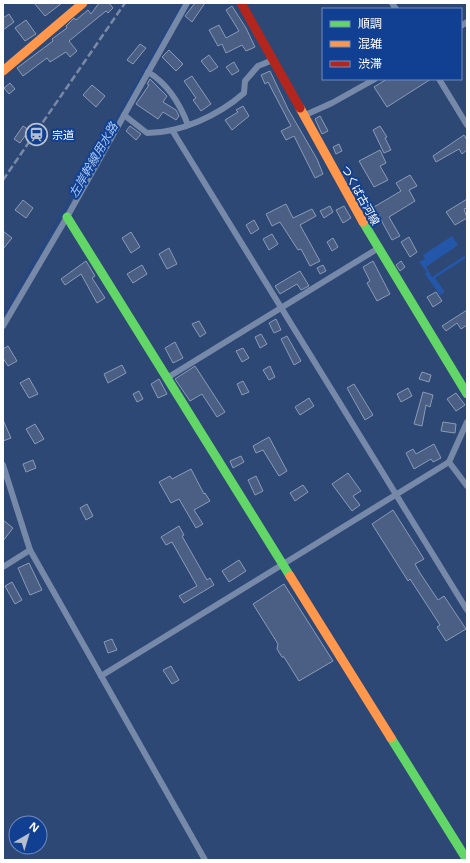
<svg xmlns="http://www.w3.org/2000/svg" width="470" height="863" font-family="'Open Sans','Noto Sans JP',sans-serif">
	<rect width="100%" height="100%" fill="#2e4875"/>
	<!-- green -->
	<path fill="#2456a9" d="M452 236 458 245 426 267 432 277 464 256 466 258 435 278 445 292 440 295 425 274 427 272 419 262 425 259 423 255Z"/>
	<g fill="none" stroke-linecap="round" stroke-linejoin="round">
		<!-- stream -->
		<path stroke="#244783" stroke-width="2.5" d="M3 316 183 3"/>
	</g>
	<!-- building -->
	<g fill="#4a5f83" stroke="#8b9bb6">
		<path d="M34 3H62L45 16Z"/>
		<path d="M99 3H109L113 8 108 13 106 11 69 41 77 51 70 57 66 52 50 62 47 58 23 76 17 68 53 41 52 39 67 28 66 26 74 18 76 20 88 10 91 14Z"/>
		<path d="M195 3H205L192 22 185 16Z"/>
		<path d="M232 6 246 28 255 47 246 51 242 45 226 53 222 44 218 46 209 30 219 25 226 38 239 31 226 10Z"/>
		<path d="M9 14 14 22 3 30V18Z"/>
		<path d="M26 20 36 34 25 41 15 28Z"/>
		<path d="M140 44 146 48 133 64 127 60Z"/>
		<path d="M169 50 183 64 176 71 162 57Z"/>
		<path d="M209 55 218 67 210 72 201 61Z"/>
		<path d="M234 62 239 71 232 75 226 67Z"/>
		<path d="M270 71 288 109 317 159 323 174 315 178 294 136 286 140 281 131 291 126 268 82 265 84 261 75Z"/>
		<path d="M192 76 211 104 201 111 193 100 196 98 184 81Z"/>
		<path d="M150 79 167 96 163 102 176 110 179 116 176 120 163 112 158 119 136 104 149 85 147 84Z"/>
		<path d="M387 79H431L387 107 374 87Z"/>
		<path d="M10 83 15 89 9 94 4 88Z"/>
		<path d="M92 85 105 96 96 107 83 95Z"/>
		<path d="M243 106 249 116 232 130 225 120 238 112 236 110Z"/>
		<path d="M320 116 328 131 322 134 315 119Z"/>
		<path d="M23 126 29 130 20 143 14 139Z"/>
		<path d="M130 126 141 134 136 140 126 131Z"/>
		<path d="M380 126 387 137 385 138 391 150 384 153 373 130Z"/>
		<path d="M464 135 467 140V150L462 154 459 149 436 162 433 156Z"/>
		<path d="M339 144 342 151 336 154 333 147Z"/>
		<path d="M380 150 386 163 380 166 388 180 374 187 359 161Z"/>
		<path d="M410 175 417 186 409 190 415 201 389 217 400 236 392 240 374 207 401 191 396 183Z"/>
		<path d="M467 199V208L464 209 467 218 455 225 446 212Z"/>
		<path d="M23 200 33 208 26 218 15 210Z"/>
		<path d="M286 204 293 218 312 209 316 216 300 225 320 261 310 266 301 249 298 250 280 222 272 226 266 214Z"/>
		<path d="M330 206 333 212 324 218 320 211Z"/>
		<path d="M344 206 351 218 343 223 336 210Z"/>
		<path d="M254 220 259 229 251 234 246 225Z"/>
		<path d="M3 231 12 238 3 249Z"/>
		<path d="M131 232 140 247 131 253 122 238Z"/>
		<path d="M272 234 278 244 269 250 263 239Z"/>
		<path d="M409 237 417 252 410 257 401 242Z"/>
		<path d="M333 238 338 247 332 251 327 242Z"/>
		<path d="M169 248 177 264 167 269 159 254Z"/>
		<path d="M86 261 95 276 92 278 105 298 97 303 81 274 65 285 61 279Z"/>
		<path d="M373 261 390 294 377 301 367 283 370 281 363 267Z"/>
		<path d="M401 261 405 267 400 271 396 265Z"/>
		<path d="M142 265 147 274 133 283 127 274Z"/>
		<path d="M323 265 326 271 320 274 317 268Z"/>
		<path d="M300 271 309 286 301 290 297 284 280 294 275 286Z"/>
		<path d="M436 292 442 301 433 307 427 297Z"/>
		<path d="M467 310V325L461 329 457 323 446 331 442 326Z"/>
		<path d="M276 319 281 330 274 333 269 323Z"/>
		<path d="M199 321 206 333 200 337 192 324Z"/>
		<path d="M261 334 267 344 260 348 255 337Z"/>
		<path d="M287 336 301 361 294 365 281 339Z"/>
		<path d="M175 342 183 358 173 363 165 348Z"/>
		<path d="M8 346 17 361 8 366 3 358V349Z"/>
		<path d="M243 348 249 358 242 362 236 351Z"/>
		<path d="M122 365 126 373 108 383 104 374Z"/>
		<path d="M195 366 225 412 217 417 202 394 190 401 175 379Z"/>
		<path d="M270 366 275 377 269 380 263 370Z"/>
		<path d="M422 372 431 375 429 382 419 379Z"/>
		<path d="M29 378 38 394 29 398 20 383Z"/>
		<path d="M159 379 167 394 158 398 151 384Z"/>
		<path d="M243 381 249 392 242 395 237 384Z"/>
		<path d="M354 384 373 415 365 420 347 388Z"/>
		<path d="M408 388 412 396 401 402 397 394Z"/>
		<path d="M139 391 143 399 137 402 133 394Z"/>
		<path d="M423 392 433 395 430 407 426 405 422 426 414 424Z"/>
		<path d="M456 393 465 405 456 411 447 399Z"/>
		<path d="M309 398 314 406 300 415 295 407Z"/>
		<path d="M3 420 11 438 3 441Z"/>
		<path d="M443 422 456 424 455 433 441 431Z"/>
		<path d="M35 424 44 439 35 444 26 429Z"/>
		<path d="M269 437 287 471 279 476 263 450 256 453 253 446Z"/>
		<path d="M434 444 441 458 433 462 431 459 414 469 406 453 413 449 416 454Z"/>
		<path d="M241 456 244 462 233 468 230 461Z"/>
		<path d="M33 460 36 468 26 472 23 464Z"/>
		<path d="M191 469 204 494 205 493 210 501 194 510 203 524 196 528 179 499 171 503 159 482 170 476 172 479Z"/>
		<path d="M348 473 361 491 353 496 360 505 352 511 332 484Z"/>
		<path d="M256 476 263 491 255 495 248 480Z"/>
		<path d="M303 485 308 492 295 501 290 493Z"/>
		<path d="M87 504 93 516 86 520 80 508Z"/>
		<path d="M393 510 424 559 415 564 420 573 438 600 444 596 466 629 446 641 437 627 440 625 410 579 408 581 372 524Z"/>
		<path d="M3 520 13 528 3 541Z"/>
		<path d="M179 526 184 535 182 536 207 580 210 578 214 585 184 603 179 596 197 586 172 542 166 545 161 537Z"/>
		<path d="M239 560 246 571 229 582 222 571Z"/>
		<path d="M29 563 42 590 30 595 18 568Z"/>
		<path d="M12 582 22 600 15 604 5 586Z"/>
		<path d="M284 584 333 661 299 681 284 657H282L277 649 278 644 253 604Z"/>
		<path d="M112 639 117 650 108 653 104 642Z"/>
		<path d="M171 666 179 680 172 684 163 670Z"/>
	</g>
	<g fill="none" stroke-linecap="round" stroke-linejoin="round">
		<!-- street -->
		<g stroke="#7689a8" stroke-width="6">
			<path d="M392 3 396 9"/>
			<path d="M461 26 467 22"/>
			<path d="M148 72C168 84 180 104 188 125"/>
			<path d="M439 79 467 125"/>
			<path d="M124 115 147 133C181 133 219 115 244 93L245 81 258 66 273 60"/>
			<path d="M303 116 332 103 375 79"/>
			<path d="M172 130 467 610"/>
			<path d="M3 326 67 217 187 3"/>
			<path d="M167 378 377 249"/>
			<path d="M449 462 467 486"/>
			<path d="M3 465 30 550 205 860"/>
			<path d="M3 567 30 550"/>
			<path d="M101 676 449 462 467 422"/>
		</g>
		<!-- fast -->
		<g stroke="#63d668" stroke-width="9">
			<path d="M67 217 290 576"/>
			<path d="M363 222 467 394"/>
			<path d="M391 738 467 860"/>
		</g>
		<!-- slow -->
		<g stroke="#ff974d" stroke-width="9">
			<path d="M3 71 83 3"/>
			<path d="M300 108 363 222"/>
			<path d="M290 576 391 738"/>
		</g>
		<!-- jam -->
		<path stroke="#b3261e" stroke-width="9" d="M241 3 300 108"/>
		<!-- rail -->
		<path stroke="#7989a7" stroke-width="2.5" stroke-dasharray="7 3" stroke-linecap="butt" d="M3 180 125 3"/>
	</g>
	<!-- icons -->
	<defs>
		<symbol id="station-ring" viewBox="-11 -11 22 22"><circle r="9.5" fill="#114092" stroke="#b6bfcf" stroke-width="1.5"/><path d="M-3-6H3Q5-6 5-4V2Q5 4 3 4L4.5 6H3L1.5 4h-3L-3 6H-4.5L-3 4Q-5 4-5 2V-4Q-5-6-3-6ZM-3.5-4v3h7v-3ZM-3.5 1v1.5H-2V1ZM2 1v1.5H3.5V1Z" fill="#b6bfcf"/></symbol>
	</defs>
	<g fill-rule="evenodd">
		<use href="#station-ring" x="24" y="122" width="25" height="25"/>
	</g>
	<g text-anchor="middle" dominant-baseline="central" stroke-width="4" stroke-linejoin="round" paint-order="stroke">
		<!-- poi labels -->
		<g font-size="11" fill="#fff" stroke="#114092" text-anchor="start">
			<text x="52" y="134">宗道</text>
		</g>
		<!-- street labels -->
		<g font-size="11" fill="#fff" stroke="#114092">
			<text transform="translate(361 195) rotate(61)">つくば古河線</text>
		</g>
		<!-- water labels -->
		<g font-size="12" font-style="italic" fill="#a9c8f9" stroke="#114092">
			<text transform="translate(93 160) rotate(-60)">左岸幹線用水路</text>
		</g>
	</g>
	<!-- border -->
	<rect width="470" height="863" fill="none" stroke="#ffffff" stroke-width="8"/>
	<!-- legend -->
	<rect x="322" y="8" width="140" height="72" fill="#114092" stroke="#708cbe"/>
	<rect x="330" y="21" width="20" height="6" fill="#63d668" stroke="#708cbe"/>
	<text x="358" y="28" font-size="12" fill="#ffffff">順調</text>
	<rect x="330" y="41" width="20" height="6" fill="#ff974d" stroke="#708cbe"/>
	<text x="358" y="48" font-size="12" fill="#ffffff">混雑</text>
	<rect x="330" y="61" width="20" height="6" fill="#b3261e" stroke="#708cbe"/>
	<text x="358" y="68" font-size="12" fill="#ffffff">渋滞</text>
	<!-- north arrow -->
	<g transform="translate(28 835) rotate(38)"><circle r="19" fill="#114092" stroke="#708cbe"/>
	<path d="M0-3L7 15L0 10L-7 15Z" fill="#b6bfcf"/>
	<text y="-6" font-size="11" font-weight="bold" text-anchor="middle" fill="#ffffff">N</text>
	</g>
</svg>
